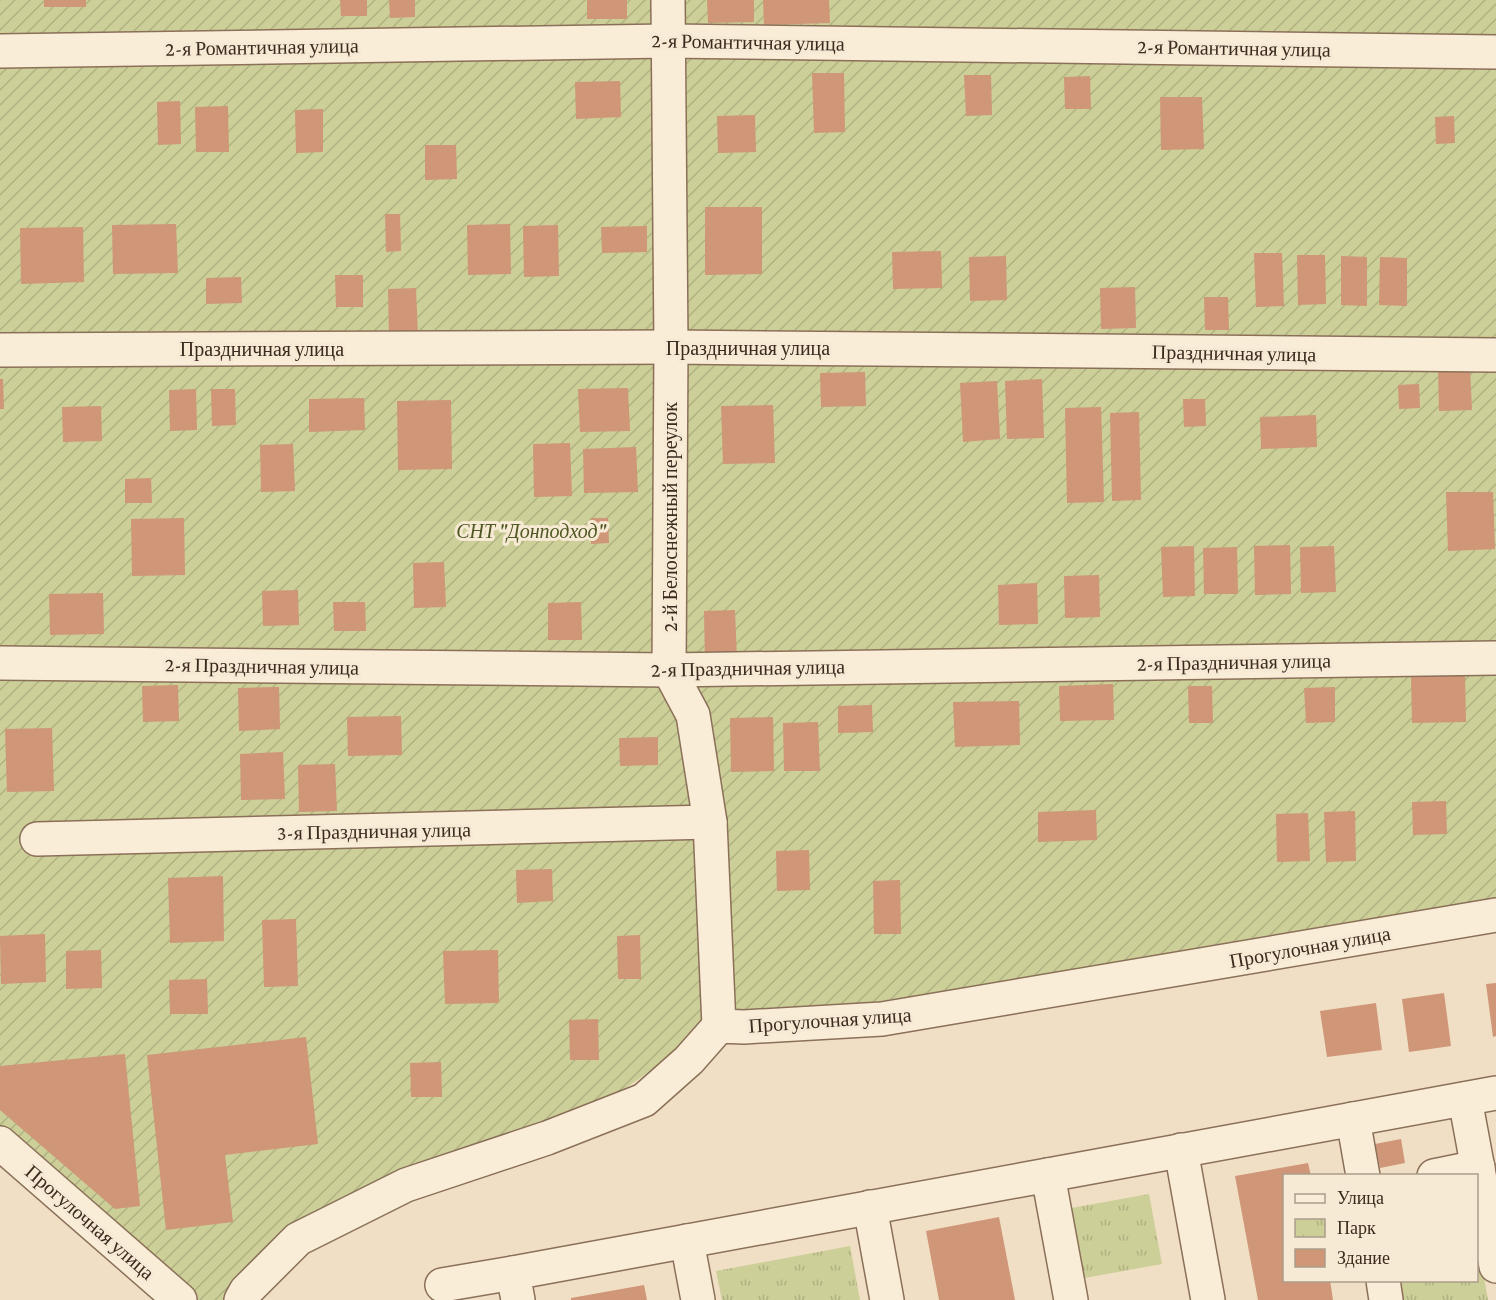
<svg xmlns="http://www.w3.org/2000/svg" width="1496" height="1300" font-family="'Crimson Pro',serif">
	<defs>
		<pattern id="park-tufts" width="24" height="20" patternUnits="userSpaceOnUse" patternTransform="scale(1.5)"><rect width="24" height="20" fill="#cccf97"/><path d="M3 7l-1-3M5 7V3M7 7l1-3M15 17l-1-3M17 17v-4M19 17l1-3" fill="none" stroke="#b0b282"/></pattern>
		<pattern id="garden-furrows" width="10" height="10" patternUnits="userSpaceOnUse" patternTransform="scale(1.5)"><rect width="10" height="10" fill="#cccf97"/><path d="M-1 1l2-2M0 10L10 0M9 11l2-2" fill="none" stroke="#b0b282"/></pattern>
	</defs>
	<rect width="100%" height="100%" fill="#f0dfc4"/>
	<!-- park -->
	<g fill="url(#park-tufts)">
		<path d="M1149 1194 1162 1264 1079 1279 1066 1209Z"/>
		<path d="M1477 1238 1488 1300H1399L1396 1281 1476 1280Z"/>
		<path d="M850 1246 860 1300H722L716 1271Z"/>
	</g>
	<!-- garden -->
	<path fill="url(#garden-furrows)" d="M0 0H1496V905L778 1017 668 1058 619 1093 373 1189 230 1300H192L0 1149Z"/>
	<!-- building -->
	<g fill="#cf9678">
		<rect x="44" y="0" width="42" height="7"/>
		<path d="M340 0H367V16H341Z"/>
		<path d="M389 0H415V17L390 18Z"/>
		<rect x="587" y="0" width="40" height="19"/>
		<path d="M707 0H754V22L708 23Z"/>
		<path d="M763 0H829L830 23 764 25Z"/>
		<path d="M812 73H844L845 132 814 133Z"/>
		<path d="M964 75H991L992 115 966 116Z"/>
		<path d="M1090 76 1091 109H1065L1064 77Z"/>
		<path d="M620 81 621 117 576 119 575 82Z"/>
		<path d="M1160 97H1202L1204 149 1161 150Z"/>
		<path d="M180 101 181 144 158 145 157 102Z"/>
		<path d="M228 106 229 152H196L195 107Z"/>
		<path d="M323 109V152L296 153 295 110Z"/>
		<path d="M755 115 756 152 718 153 717 116Z"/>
		<path d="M1454 116 1455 143 1436 144 1435 117Z"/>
		<path d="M425 145H456L457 179 425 180Z"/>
		<path d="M705 207H762V274L705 275Z"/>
		<path d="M385 214H400L401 251 386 252Z"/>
		<path d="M176 224 178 273 113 274 112 225Z"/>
		<path d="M510 224 511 274 468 275 467 225Z"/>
		<path d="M558 225 559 276 524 277 523 226Z"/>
		<path d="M647 226V252L602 253 601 227Z"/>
		<path d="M83 227 84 282 21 284 20 228Z"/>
		<path d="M941 251 942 288 893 289 892 252Z"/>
		<path d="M1254 253H1282L1284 306 1256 307Z"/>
		<path d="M1297 255H1325L1326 304 1298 305Z"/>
		<path d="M1006 256 1007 300 970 301 969 257Z"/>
		<path d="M1341 256 1367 257V306L1341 305Z"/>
		<path d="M1380 257 1407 258V306L1379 305Z"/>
		<path d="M335 275H363V307H336Z"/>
		<path d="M241 277 242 303 206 304V278Z"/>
		<path d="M1135 287 1136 328 1101 329 1100 288Z"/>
		<path d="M416 288 418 337H389L388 289Z"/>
		<path d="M1204 297H1228L1229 330H1205Z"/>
		<path d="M1438 368H1470L1472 410 1439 411Z"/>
		<path d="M865 372 866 406 821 407 820 373Z"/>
		<path d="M0 379H3L4 409H0Z"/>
		<path d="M1042 379 1044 438 1007 439 1005 381Z"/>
		<path d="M997 381 1000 439 963 442 960 383Z"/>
		<path d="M1419 384 1420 408 1399 409 1398 385Z"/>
		<path d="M628 388 630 431 580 432 578 389Z"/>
		<path d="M196 389 197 430 170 431 169 390Z"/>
		<path d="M211 389H235L236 425 212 426Z"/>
		<path d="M364 398 365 430 309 432V399Z"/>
		<path d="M1183 399H1205L1206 426 1184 427Z"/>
		<path d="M451 400 452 469 398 470 397 401Z"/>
		<path d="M773 405 775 463 723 464 721 406Z"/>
		<path d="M101 406 102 441 63 442 62 407Z"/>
		<path d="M1101 407 1104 502 1067 503 1065 408Z"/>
		<path d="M1139 412 1141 500 1112 501 1110 413Z"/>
		<path d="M1316 415 1317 447 1261 449 1260 417Z"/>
		<path d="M570 443 572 496 534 497 533 444Z"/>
		<path d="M293 444 295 491 261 492 260 445Z"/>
		<path d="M636 447 638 492 584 493 583 449Z"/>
		<path d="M151 478 152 503H125V479Z"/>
		<path d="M1446 492H1493L1495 549 1448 551Z"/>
		<path d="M184 518 185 575 132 576 131 519Z"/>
		<path d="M591 518H608L609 543 591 544Z"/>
		<path d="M1290 545 1291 594 1255 595 1254 546Z"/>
		<path d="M1194 546 1195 596 1163 597 1161 547Z"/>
		<path d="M1334 546 1336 592 1301 593 1300 547Z"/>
		<path d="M1237 547 1238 594H1204L1203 548Z"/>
		<path d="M444 562 446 607 414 608 413 563Z"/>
		<path d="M1099 575 1100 617 1065 618 1064 576Z"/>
		<path d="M1037 583 1038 624 999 625 998 585Z"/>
		<path d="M298 590 299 625 263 626 262 591Z"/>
		<path d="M103 593 104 634 50 635 49 594Z"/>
		<path d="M333 602H365L366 631H334Z"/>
		<path d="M581 602 582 640H548V603Z"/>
		<path d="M735 610 737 659 705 660 704 611Z"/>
		<path d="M1465 674 1466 722 1412 723 1411 675Z"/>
		<path d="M1113 684 1114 720 1060 721 1059 686Z"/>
		<path d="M178 685 179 721 143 722 142 686Z"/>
		<path d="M1188 686H1212L1213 723H1189Z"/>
		<path d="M279 687 280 729 239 731 238 688Z"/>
		<path d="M1335 687V722L1306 723 1304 688Z"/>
		<path d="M1019 701 1020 745 955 747 953 702Z"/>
		<path d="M872 705 873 732 838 733V706Z"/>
		<path d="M401 716 402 755 348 756 347 717Z"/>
		<path d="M773 717 774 771 731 772 730 718Z"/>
		<path d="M818 722 820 771H784L783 723Z"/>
		<path d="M52 728 54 791 7 792 5 729Z"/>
		<path d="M658 737V765L620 766 619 738Z"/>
		<path d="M283 752 285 799 241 800 240 754Z"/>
		<path d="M335 764 337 811 299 812 298 765Z"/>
		<path d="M1446 801 1447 834 1413 835 1412 802Z"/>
		<path d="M1096 810 1097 840 1038 842V812Z"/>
		<path d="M1355 811 1356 861 1326 862 1324 812Z"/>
		<path d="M1308 813 1310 861 1277 862 1276 814Z"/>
		<path d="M809 850 810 890 777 891 776 851Z"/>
		<path d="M552 869 553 901 517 903 516 870Z"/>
		<path d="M223 876 224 941 170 943 168 878Z"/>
		<path d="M900 880 901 934H874L873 881Z"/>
		<path d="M296 919 298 986 264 987 262 920Z"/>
		<path d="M45 934 46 982 1 984 0 936Z"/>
		<path d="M640 935 641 979H618L617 936Z"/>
		<path d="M101 950 102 988 66 989V951Z"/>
		<path d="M498 950 499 1003 445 1004 443 951Z"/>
		<path d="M207 979 208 1014H170L169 980Z"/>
		<path d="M1496 983V1036L1493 1037 1486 984Z"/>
		<path d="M1444 993 1451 1046 1409 1052 1402 999Z"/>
		<path d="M1376 1003 1382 1050 1327 1057 1320 1011Z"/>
		<path d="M598 1019 599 1060H570L569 1020Z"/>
		<path d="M306 1037 318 1144 225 1155 233 1222 166 1230 147 1055Z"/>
		<path d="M125 1054 140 1206 115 1209 0 1110V1066Z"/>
		<path d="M441 1062 442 1097H411L410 1063Z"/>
		<path d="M1401 1139 1405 1163 1380 1168 1375 1144Z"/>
		<path d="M1308 1163 1311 1176H1284V1280H1330L1333 1300H1258L1235 1176Z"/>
		<path d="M999 1217 1015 1300H939L926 1231Z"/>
		<path d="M644 1285 647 1300H571V1298Z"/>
	</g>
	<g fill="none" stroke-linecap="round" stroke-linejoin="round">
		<defs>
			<g id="minor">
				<path d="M668 0 671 347 669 670 693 715 710 822 719 1026"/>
				<path d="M0 51 668 41 1496 52"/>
				<path d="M0 350 671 347 1496 355"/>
				<path d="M0 663 669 670 1496 658"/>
				<path d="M37 839 710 822"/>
				<path d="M1465 1099 1496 1266"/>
				<path d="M1353 1119 1363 1176"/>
				<path d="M0 1143 180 1300"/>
				<path d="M1181 1150 1208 1300"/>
				<path d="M1048 1175 1496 1093"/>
				<path d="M1434 1176 1478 1167"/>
				<path d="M870 1207 887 1300"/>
				<path d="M687 1241 698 1300"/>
				<path d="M1383 1280 1386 1300"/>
				<path d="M442 1285 513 1273"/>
				<path d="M241 1300 246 1291 298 1239 406 1185 547 1138 644 1100 689 1060 719 1026 744 1027 882 1019 1496 915"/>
				<path d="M518 1300 513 1273 1048 1175 1071 1300"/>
			</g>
		</defs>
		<!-- minor casing -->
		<use href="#minor" stroke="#8b7059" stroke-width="36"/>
		<!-- minor -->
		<use href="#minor" stroke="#faedd8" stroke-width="33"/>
	</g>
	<g text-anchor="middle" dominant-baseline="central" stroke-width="6" stroke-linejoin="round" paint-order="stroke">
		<!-- street labels -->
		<g font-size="20" fill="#3b2a1e" stroke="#f7ead4">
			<text transform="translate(748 42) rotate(1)">2-я Романтичная улица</text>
			<text transform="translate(262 47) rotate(-1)">2-я Романтичная улица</text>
			<text transform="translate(1234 48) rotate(1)">2-я Романтичная улица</text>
			<text x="748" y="348">Праздничная улица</text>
			<text x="262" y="349">Праздничная улица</text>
			<text transform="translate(1234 353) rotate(1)">Праздничная улица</text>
			<text transform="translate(670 517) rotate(-90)">2-й Белоснежный переулок</text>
			<text transform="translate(1234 662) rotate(-1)">2-я Праздничная улица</text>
			<text transform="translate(262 666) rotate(1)">2-я Праздничная улица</text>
			<text transform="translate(748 668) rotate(-1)">2-я Праздничная улица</text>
			<text transform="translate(374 831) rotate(-1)">3-я Праздничная улица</text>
			<text transform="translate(1310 947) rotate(-10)">Прогулочная улица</text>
			<text transform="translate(830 1020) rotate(-4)">Прогулочная улица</text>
			<text transform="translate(90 1222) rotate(41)">Прогулочная улица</text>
		</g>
		<!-- park labels -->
		<g font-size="20" font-style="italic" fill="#4f5824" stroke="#f7ead4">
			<text x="531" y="531">СНТ "Донподход"</text>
		</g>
	</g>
	<!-- legend -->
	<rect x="1283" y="1174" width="195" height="108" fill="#f7ead4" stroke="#ac9d8b" stroke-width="1.5"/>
	<rect x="1295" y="1194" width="30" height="9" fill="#faedd8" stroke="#ac9d8b" stroke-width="1.5"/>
	<text x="1337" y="1204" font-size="18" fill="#3b2a1e">Улица</text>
	<rect x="1295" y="1219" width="30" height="18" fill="url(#park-tufts)" stroke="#ac9d8b" stroke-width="1.5"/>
	<text x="1337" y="1234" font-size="18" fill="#3b2a1e">Парк</text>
	<rect x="1295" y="1249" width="30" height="18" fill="#cf9678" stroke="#ac9d8b" stroke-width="1.5"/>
	<text x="1337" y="1264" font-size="18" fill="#3b2a1e">Здание</text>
</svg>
